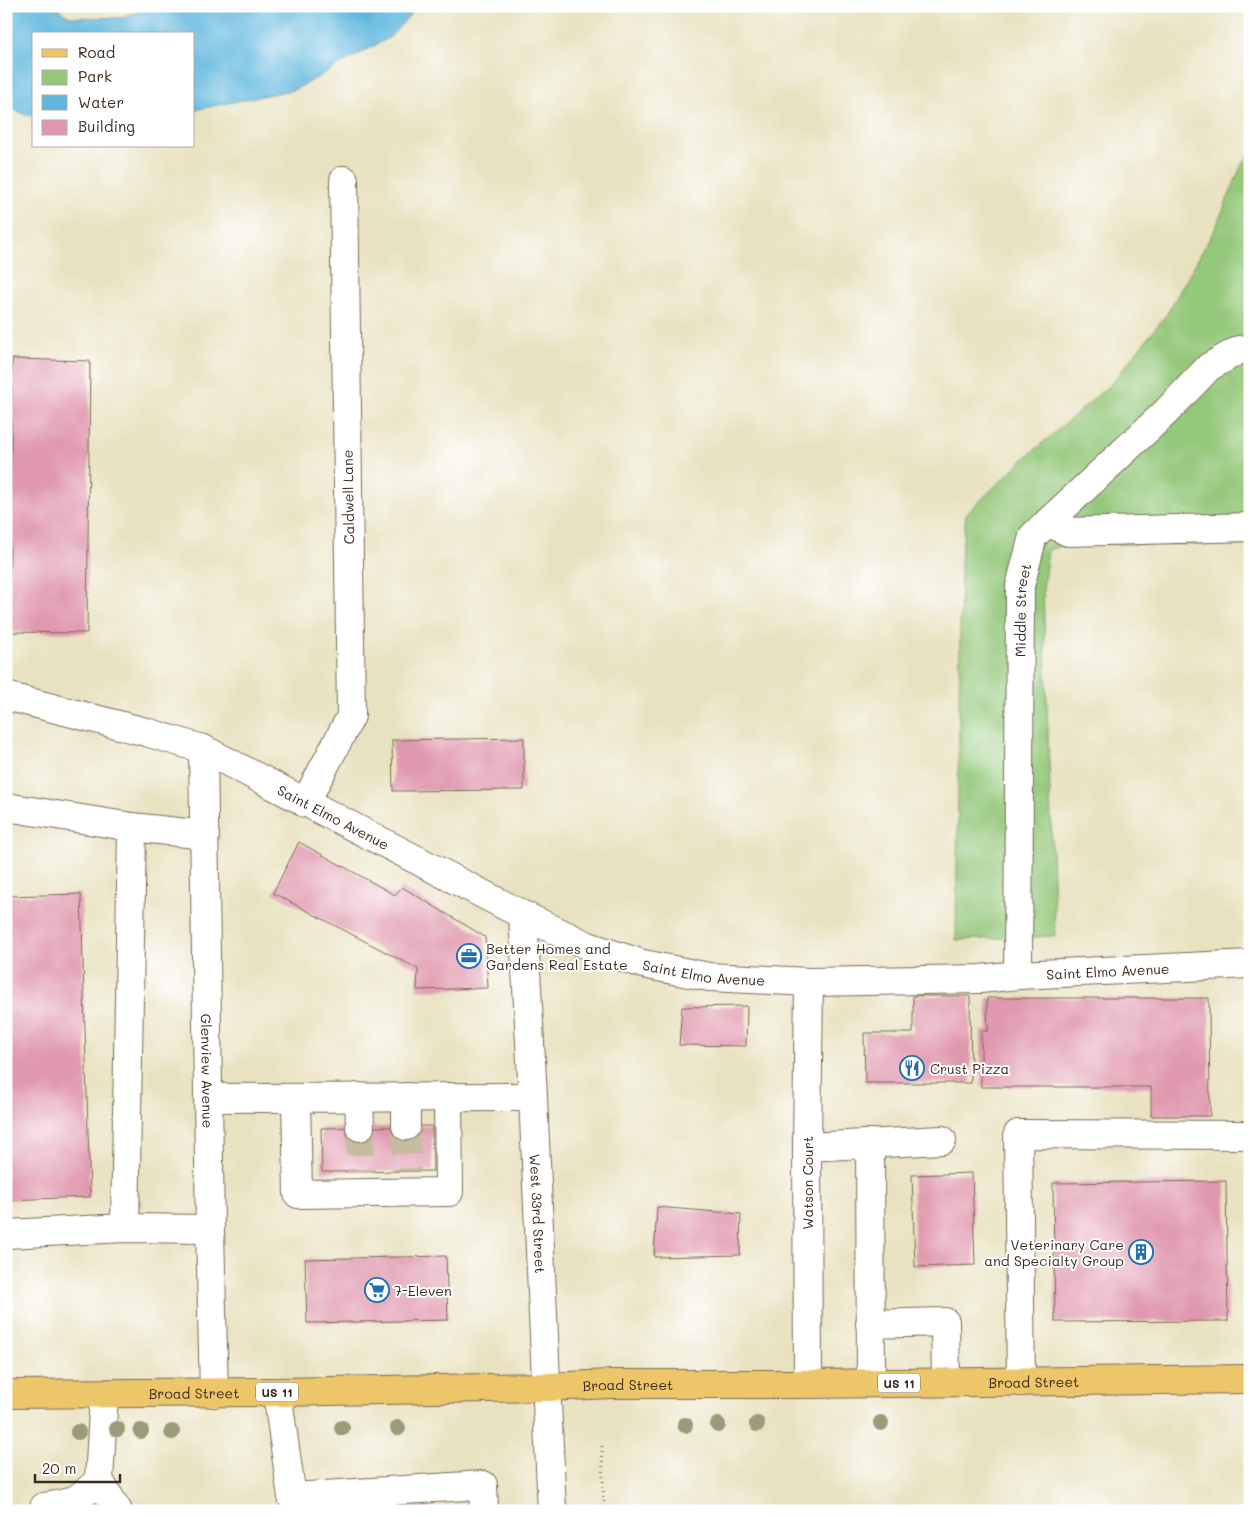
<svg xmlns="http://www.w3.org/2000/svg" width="1256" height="1517" font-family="Mali,sans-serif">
	<rect width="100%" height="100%" fill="#fff"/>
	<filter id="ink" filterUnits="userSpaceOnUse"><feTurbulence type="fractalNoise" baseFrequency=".02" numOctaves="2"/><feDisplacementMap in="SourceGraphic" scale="10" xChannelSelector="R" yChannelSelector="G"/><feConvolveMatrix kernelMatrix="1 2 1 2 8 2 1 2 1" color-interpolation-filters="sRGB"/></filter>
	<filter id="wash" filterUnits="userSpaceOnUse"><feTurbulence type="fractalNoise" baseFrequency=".0096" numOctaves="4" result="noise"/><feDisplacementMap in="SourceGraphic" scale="20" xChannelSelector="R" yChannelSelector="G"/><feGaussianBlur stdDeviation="1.12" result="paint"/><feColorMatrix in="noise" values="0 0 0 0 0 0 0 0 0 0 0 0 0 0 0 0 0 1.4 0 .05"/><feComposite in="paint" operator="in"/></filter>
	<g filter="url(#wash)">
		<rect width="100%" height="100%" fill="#e9e2c1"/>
		<!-- green -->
		<path fill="#94c87a" stroke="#68794c" d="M1250 154V545L1114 544 1073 542 1048 550 1043 589 1055 936 956 940 961 559 966 514 1024 459 1111 384 1167 314 1216 227 1242 164Z"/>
		<!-- water -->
		<path fill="#61b8de" stroke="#4e717e" d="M6 6H54L70 17 122 18 154 6H418L390 37 296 89 194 110V34H34V115H26L6 106Z"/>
		<g id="blocks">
			<!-- building -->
			<g fill="#e098ae">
				<path d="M12 359 90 361 87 633 9 632Z"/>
				<path d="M524 738V790L393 791 392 740Z"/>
				<path d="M299 842 395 895 402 887 485 937 488 988 417 990 418 969 273 893Z"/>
				<path d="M81 894 90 1197 6 1200V896Z"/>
				<path d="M913 996H970L971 1083H865L864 1033H913Z"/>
				<path d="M987 998H1209L1210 1116H1151V1087H981V1031H988Z"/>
				<path d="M747 1006 746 1046 679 1045 682 1007Z"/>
				<path d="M432 1126 433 1171 322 1172 321 1128Z"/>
				<path d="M972 1173 975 1265 915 1267 912 1175Z"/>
				<path d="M1226 1181 1228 1321 1055 1322 1053 1183Z"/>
				<path d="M657 1207 741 1214 740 1255 654 1257Z"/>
				<path d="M446 1256 448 1320 307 1323 305 1259Z"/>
				<path d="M426 1506 435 1511 342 1510 352 1507Z"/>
			</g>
		</g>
	</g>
	<g filter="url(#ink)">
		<use href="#blocks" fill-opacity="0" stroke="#786a57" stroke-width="1"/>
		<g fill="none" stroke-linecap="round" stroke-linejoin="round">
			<!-- minor-tunnel -->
			<g stroke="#c6bda0" stroke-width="28" stroke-dasharray="28 14" stroke-linecap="butt">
				<path d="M406 1126 407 1171"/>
				<path d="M360 1127 361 1172"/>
			</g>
			<defs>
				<g id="minor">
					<path d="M1048 522 1068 532 1250 527"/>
					<path id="s1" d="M6 696 146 732 203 749 523 915 588 946 643 964 709 977 809 982 980 979 1018 975 1250 964"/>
					<path id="s2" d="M203 749 210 1229 214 1393"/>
					<path d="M305 803 351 716 344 180"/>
					<path d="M6 807 132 827 205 835"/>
					<path id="s3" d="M523 915 533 1097 552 1511"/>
					<path id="s4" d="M1018 975 1020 586 1033 536 1166 412 1209 367 1239 350 1250 349"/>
					<path d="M359 1097 360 1127"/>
					<path d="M406 1097V1126"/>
					<path d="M209 1098 533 1097"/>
					<path d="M296 1098 298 1194 449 1192 448 1097"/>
					<path d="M870 1143 871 1383"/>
					<path d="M807 1147 942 1140"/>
					<path d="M125 1228 132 827"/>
					<path d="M6 1234 125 1228 210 1229"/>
					<path d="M870 1324 945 1322 946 1382"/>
					<path d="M1021 1382 1018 1134 1250 1135"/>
					<path d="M808 1384 807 1147 809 982"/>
					<path d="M277 1392 292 1497 483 1485 484 1511"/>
					<path d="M104 1394 99 1480 118 1511"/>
					<path d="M44 1507C74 1503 77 1501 99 1480"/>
				</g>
				<g id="major">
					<path id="s5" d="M6 1394 277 1392 548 1387 610 1384H808L1250 1379"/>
				</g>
			</defs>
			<!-- minor casing -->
			<use href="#minor" stroke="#786a57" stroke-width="30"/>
			<!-- major casing -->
			<use href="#major" stroke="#786a57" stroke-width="30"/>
			<!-- path -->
			<path stroke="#786a57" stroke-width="3" stroke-dasharray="1 4" stroke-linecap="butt" d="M602 1446 604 1511"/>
			<!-- minor -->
			<use href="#minor" stroke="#fff" stroke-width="28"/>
			<!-- major -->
			<use href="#major" stroke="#ecc669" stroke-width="28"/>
		</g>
		<!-- trees -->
		<g fill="#9a9b79">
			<circle cx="881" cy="1423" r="8"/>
			<circle cx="757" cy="1424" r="8"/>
			<circle cx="685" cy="1425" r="8"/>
			<circle cx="718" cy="1425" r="8"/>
			<circle cx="342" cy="1428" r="8"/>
			<circle cx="398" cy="1428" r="8"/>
			<circle cx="117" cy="1429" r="8"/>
			<circle cx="141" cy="1431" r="8"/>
			<circle cx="78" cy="1432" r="8"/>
			<circle cx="172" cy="1432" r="8"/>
		</g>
	</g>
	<!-- icons -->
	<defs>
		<symbol id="office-ring" viewBox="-11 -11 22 22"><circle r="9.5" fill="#fff" stroke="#1f6fb2" stroke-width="1.5"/><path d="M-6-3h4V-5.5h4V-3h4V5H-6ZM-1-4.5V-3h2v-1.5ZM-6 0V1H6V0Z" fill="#1f6fb2"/></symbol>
		<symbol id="restaurant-ring" viewBox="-11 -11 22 22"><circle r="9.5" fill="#fff" stroke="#1f6fb2" stroke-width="1.5"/><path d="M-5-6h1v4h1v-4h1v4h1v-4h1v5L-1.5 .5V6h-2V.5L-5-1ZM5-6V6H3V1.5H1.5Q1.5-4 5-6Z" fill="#1f6fb2"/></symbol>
		<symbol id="building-ring" viewBox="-11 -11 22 22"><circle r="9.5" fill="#fff" stroke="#1f6fb2" stroke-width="1.5"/><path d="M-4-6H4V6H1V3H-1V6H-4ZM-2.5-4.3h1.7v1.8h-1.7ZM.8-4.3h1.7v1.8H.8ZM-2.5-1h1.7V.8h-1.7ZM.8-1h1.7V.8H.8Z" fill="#1f6fb2"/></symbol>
		<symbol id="supermarket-ring" viewBox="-11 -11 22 22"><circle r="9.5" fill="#fff" stroke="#1f6fb2" stroke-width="1.5"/><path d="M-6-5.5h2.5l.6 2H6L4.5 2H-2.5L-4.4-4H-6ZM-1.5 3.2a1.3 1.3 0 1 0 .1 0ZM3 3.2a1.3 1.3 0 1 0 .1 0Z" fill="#1f6fb2"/></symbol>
	</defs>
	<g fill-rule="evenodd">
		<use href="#office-ring" x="455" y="942" width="28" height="28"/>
		<use href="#restaurant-ring" x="898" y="1054" width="28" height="28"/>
		<use href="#building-ring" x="1127" y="1238" width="28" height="28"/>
		<use href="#supermarket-ring" x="363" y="1276" width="28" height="28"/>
	</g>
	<g text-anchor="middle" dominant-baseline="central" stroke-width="4" stroke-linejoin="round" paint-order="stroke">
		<!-- shield labels -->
		<g fill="#fff" stroke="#766a62" stroke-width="1">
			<rect x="878" y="1373.5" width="42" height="19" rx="4"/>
			<rect x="256" y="1382.5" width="42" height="19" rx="4"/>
		</g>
		<g font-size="12" font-weight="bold" fill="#3b2a1e">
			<text x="899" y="1383">US 11</text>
			<text x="277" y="1392">US 11</text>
		</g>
		<!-- street labels -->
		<g font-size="14" fill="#3b2a1e" stroke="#fff">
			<text transform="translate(348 497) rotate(-91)">Caldwell Lane</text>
			<text stroke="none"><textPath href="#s4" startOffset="365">Middle Street</textPath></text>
			<text stroke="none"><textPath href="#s1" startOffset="351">Saint Elmo Avenue</textPath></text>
			<text stroke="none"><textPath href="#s1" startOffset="756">Saint Elmo Avenue</textPath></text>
			<text stroke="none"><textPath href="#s1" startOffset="1161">Saint Elmo Avenue</textPath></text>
			<text stroke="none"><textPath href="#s2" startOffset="322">Glenview Avenue</textPath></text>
			<text transform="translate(807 1183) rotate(-90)">Watson Court</text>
			<text stroke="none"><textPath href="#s3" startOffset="299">West 33rd Street</textPath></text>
			<text stroke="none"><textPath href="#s5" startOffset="1028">Broad Street</textPath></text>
			<text stroke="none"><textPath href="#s5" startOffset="622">Broad Street</textPath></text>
			<text stroke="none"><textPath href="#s5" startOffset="188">Broad Street</textPath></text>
		</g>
		<!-- poi labels -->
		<g font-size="14" fill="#3b2a1e" stroke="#fff" text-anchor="start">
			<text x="486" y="948">Better Homes and<tspan x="486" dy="16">Gardens Real Estate</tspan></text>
			<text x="930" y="1068">Crust Pizza</text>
			<text x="1124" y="1244" text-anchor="end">Veterinary Care<tspan x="1124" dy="16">and Specialty Group</tspan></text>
			<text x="394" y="1290">7-Eleven</text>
		</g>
	</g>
	<!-- margin -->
	<rect width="1256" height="1517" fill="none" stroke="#fff" stroke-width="25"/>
	<!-- legend -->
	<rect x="32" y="32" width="162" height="115" fill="#ffffff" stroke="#b1aaa5"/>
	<rect x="42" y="49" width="25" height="8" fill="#ecc669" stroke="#b1aaa5"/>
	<text x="78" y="58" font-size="15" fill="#3b2a1e">Road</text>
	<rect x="42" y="70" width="25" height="15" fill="#94c87a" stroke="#b1aaa5"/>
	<text x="78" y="82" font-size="15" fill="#3b2a1e">Park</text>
	<rect x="42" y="95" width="25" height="15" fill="#61b8de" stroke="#b1aaa5"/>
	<text x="78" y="108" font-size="15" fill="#3b2a1e">Water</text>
	<rect x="42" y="120" width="25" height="15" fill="#e098ae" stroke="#b1aaa5"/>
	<text x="78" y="132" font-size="15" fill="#3b2a1e">Building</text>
	<!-- scale -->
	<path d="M35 1474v8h85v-8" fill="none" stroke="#3b2a1e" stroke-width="2.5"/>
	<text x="42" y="1474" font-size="15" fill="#3b2a1e" stroke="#ffffff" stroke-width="4" paint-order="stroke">20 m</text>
</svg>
